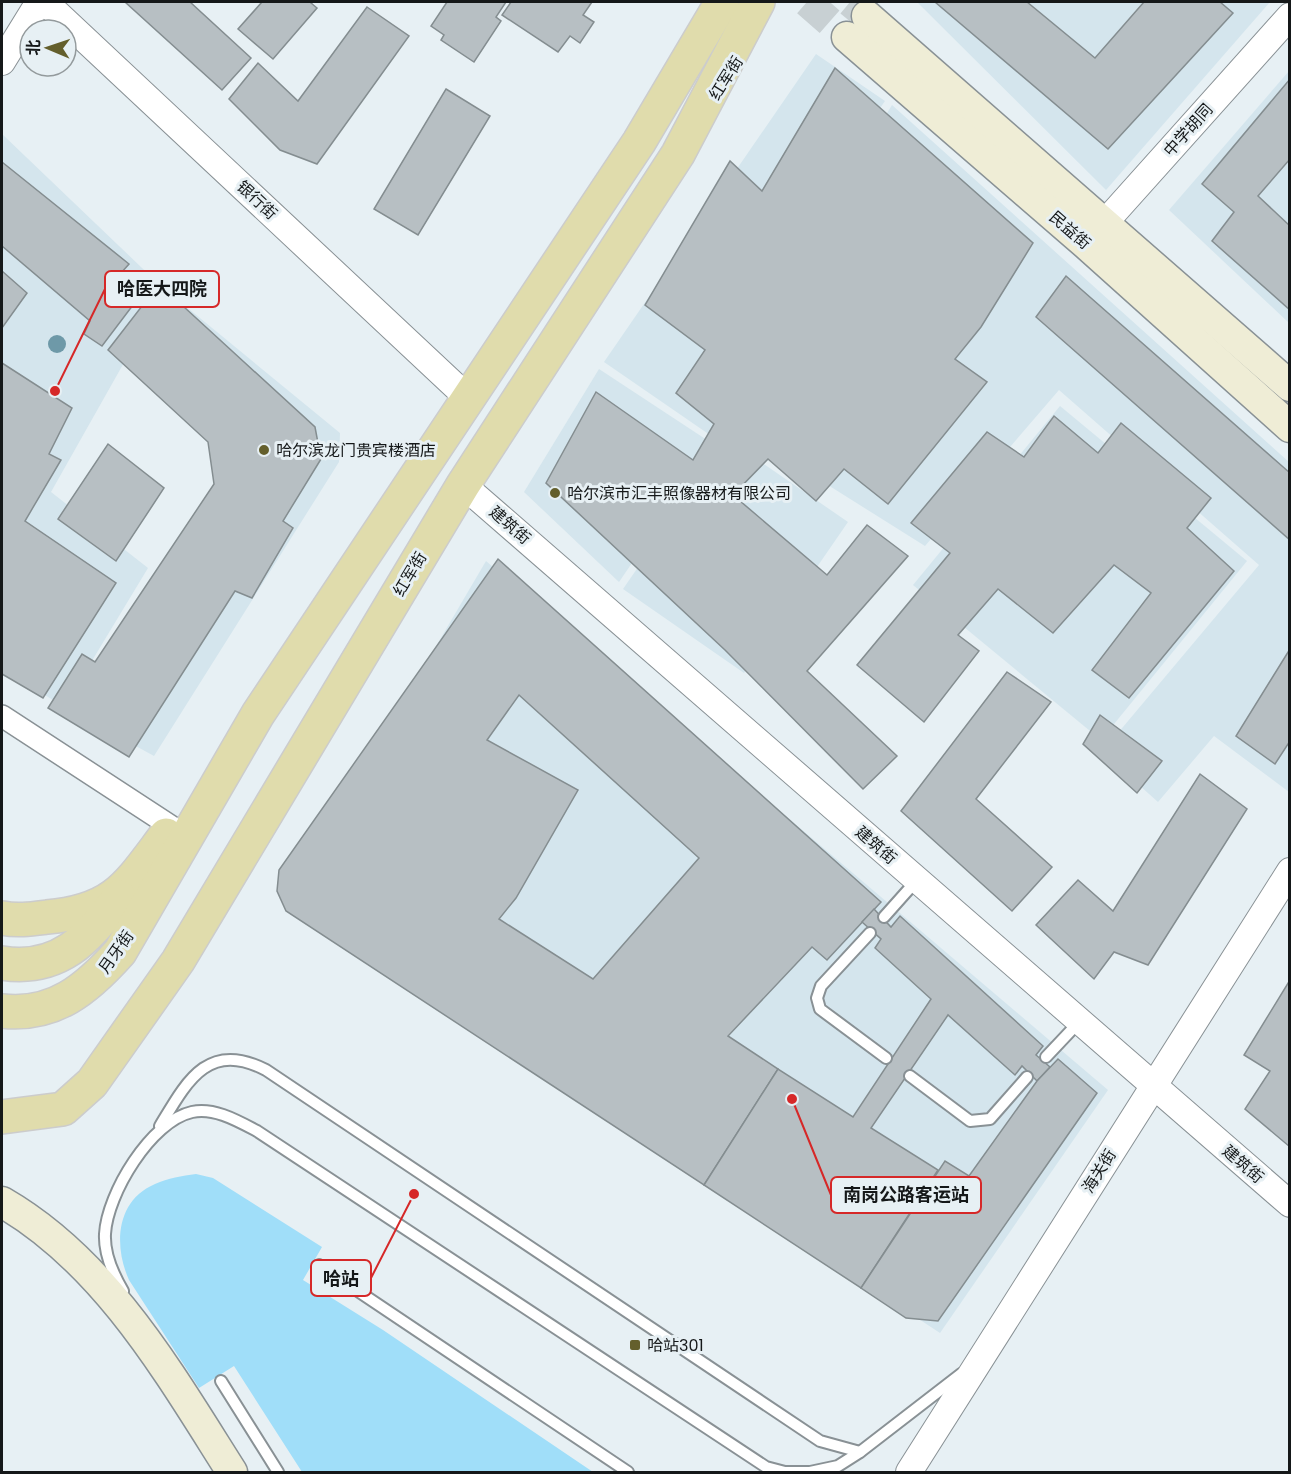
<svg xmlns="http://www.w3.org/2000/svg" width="1291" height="1474" font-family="Poppins,'Noto Sans SC',sans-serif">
	<rect width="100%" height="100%" fill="#e7f0f4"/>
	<!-- built -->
	<g fill="#d4e5ed">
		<path d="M917 2H1270L1106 190Z"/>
		<path d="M816 54 885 101 799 225 761 462 848 522 744 673 623 589 723 444 604 362Z"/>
		<path d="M1289 71V323L1169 210Z"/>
		<path d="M892 105 1289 462V792L1214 736 1158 802 1102 752 1259 565 1059 390 925 546 777 453 820 222Z"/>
		<path d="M2 134 165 290 51 492 148 568 64 707 2 668Z"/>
		<path d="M178 300 340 433 339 462 154 756 72 711 224 474 226 436 139 361Z"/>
		<path d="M599 369 713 444 619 582 524 492Z"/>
		<path d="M1060 406 1247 561 1101 740 913 585Z"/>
		<path d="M486 561 1108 1090 940 1333 286 902Z"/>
	</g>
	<!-- green -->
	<path fill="#a0def9" d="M196 1174 213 1178 322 1247 303 1280 383 1330 593 1472H302L234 1366 199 1388 129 1280C114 1247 115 1201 155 1184 168 1178 182 1176 196 1174Z"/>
	<!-- building -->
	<g fill="#b7bfc3" stroke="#848d90" stroke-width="1.5" fill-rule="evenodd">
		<path d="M125 2H190L251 58 222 90Z"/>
		<path d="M262 2H313L311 3 317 8 273 59 238 29Z"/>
		<path d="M447 2H506L496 17 501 21 474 62 441 40 444 35 431 26Z"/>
		<path d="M511 2H592L583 15 594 22 580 43 570 36 558 52 502 15Z"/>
		<path d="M935 2H1027L1095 58 1144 2H1220L1233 13 1108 149Z"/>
		<path d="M367 7 409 36 317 164 280 150 229 99 258 63 298 101Z"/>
		<path d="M835 68 1033 243 981 327 955 359 987 382 888 504 844 469 816 501 768 459 733 495 827 575 867 525 908 556 807 671 897 756 863 789 725 650 546 483 596 392 693 460 714 424 676 393 705 350 645 305 730 161 762 191Z"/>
		<path d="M1290 79V159L1258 196 1290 226V310L1212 241 1234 212 1202 184Z"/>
		<path d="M446 89 490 116 418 235 374 209Z"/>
		<path d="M2 162 129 264 113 282 133 305 102 346 84 334 90 321 2 246Z"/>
		<path d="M2 271 27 293 2 328Z"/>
		<path d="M1066 276 1290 473V540L1036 317Z"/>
		<path d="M159 284 315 427 321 459 283 521 293 528 252 598 235 591 129 757 48 708 82 654 95 662 214 484 208 442 108 350Z"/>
		<path d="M2 363 72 408 49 454 61 460 25 521 116 583 43 698 2 674Z"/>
		<path d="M1054 416 1098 453 1121 423 1211 498 1187 528 1234 571 1129 698 1092 670 1151 593 1114 565 1053 633 998 589 958 635 979 651 924 722 857 665 950 553 911 523 987 432 1024 457Z"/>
		<path d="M108 444 164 488 116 561 58 519Z"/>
		<path d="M498 559 881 902 827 960 812 947 728 1036 778 1069 704 1185 286 911 277 891 279 870ZM519 695 699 858 593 979 499 919 516 898 578 790 487 740Z"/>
		<path d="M1290 649V741L1275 764 1236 736Z"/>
		<path d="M1007 672 1051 702 976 799 1052 867 1012 911 901 811Z"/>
		<path d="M1100 715 1162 761 1137 793 1083 744Z"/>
		<path d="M1200 774 1247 809 1148 965 1114 952 1094 979 1036 925 1078 880 1113 911Z"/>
		<path d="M874 909 891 927 900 916 1043 1046 1036 1055 1050 1067 1037 1081 1022 1066 1015 1075 948 1015 871 1128 938 1170 861 1288 704 1185 778 1069 853 1117 931 999 875 948 881 939 862 922Z"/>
		<path d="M1290 980V1147L1245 1109 1270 1071 1244 1055Z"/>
		<path d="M1058 1059 1097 1093 938 1321 906 1318 861 1288 945 1161 969 1176 1037 1081Z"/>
	</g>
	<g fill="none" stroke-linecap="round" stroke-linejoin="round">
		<!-- secondary-tunnel -->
		<g stroke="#c8d0d3" stroke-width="30" stroke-dasharray="30 15" stroke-linecap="butt">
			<path d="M807 2 847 37"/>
			<path d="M850 2 867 16"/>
		</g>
		<defs>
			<g id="service">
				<path d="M884 917 917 880"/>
				<path d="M870 933 821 986 817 998 820 1009 886 1058"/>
				<path d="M1046 1057 1080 1021"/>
				<path d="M910 1076 970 1121 990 1119 1027 1077"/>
				<path d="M160 1126C187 1081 208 1040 266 1070L820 1441 860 1452"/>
				<path d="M319 1265 628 1472"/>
				<path d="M123 1291C113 1274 104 1254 105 1234 107 1194 151 1121 192 1112 214 1107 238 1121 257 1131L766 1467 785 1472H810L838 1466 860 1452 961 1374"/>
				<path d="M221 1381 278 1472"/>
			</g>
			<path id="minor" d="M2 716 172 827"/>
			<g id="tertiary">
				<path d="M45 2 469 399"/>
				<path d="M2 62 39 2"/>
				<path d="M1092 237 1290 16"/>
				<path d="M463 485 1290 1204"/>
				<path d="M909 1472 1290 871"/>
			</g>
			<g id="secondary">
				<path d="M867 16 1290 386"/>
				<path d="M847 37 1086 244 1290 427"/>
				<path d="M2 1202C106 1262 169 1373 232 1472"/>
			</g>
			<g id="primary">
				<path d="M2 918C17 921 31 919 47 917 115 911 128 885 166 835"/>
				<path d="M2 963C58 972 89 939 119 897"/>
				<path d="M2 1011C54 1017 87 989 120 952L258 714 639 142 722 2"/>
				<path d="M2 1117 63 1109 92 1083 178 961 463 485 678 154 758 2"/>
			</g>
		</defs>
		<!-- service casing -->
		<use href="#service" stroke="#899195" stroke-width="14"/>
		<!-- minor casing -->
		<use href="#minor" stroke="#899195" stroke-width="24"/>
		<!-- tertiary casing -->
		<use href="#tertiary" stroke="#899195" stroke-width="28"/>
		<!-- secondary casing -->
		<use href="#secondary" stroke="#899195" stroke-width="33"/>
		<!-- primary casing -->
		<use href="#primary" stroke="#ccc" stroke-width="36"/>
		<!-- service -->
		<use href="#service" stroke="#fff" stroke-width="10"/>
		<!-- minor -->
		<use href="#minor" stroke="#fff" stroke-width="21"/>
		<!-- tertiary -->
		<use href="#tertiary" stroke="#fff" stroke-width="26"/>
		<!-- secondary -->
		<use href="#secondary" stroke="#efedd6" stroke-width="30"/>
		<!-- primary -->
		<use href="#primary" stroke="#e0dcac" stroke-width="33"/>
	</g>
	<!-- trees -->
	<circle fill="#6e99a8" cx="57" cy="344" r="9"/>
	<!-- markers -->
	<g fill="#645f2c" stroke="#e7f0f4" stroke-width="2">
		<circle cx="264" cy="450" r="6"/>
		<circle cx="555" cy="493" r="6"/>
		<rect x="629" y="1339" width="12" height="12" rx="3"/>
	</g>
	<g text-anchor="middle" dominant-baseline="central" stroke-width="6" stroke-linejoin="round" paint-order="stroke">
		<!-- street labels -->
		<g font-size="16" fill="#151819" stroke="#e7f0f4">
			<text transform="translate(726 78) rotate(-58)">红军街</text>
			<text transform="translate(1188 130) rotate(-48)">中学胡同</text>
			<text transform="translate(257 200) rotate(43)">银行街</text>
			<text transform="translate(1070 230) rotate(41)">民益街</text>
			<text transform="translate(510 525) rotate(41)">建筑街</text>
			<text transform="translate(410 574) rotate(-59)">红军街</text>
			<text transform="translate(876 845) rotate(41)">建筑街</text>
			<text transform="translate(116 952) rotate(-55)">月牙街</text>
			<text transform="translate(1243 1164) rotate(41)">建筑街</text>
			<text transform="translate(1099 1171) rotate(-58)">海关街</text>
		</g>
		<!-- poi labels -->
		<g font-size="16" fill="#151819" stroke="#e7f0f4" text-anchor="start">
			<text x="276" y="450">哈尔滨龙门贵宾楼酒店</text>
			<text x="567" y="493">哈尔滨市汇丰照像器材有限公司</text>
			<text x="647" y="1345">哈站301</text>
		</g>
	</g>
	<!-- callouts -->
	<path fill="none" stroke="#d62828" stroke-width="2" d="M55 391L105 289M792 1099L831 1195M414 1194L371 1278"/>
	<g fill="#d62828" stroke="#e7f0f4" stroke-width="2">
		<circle cx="55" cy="391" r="6"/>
		<circle cx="792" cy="1099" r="6"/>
		<circle cx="414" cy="1194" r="6"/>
	</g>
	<g fill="#e7f0f4" stroke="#d62828" stroke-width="2">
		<rect x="105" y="271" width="114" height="36" rx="6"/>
		<rect x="831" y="1177" width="150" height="36" rx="6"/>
		<rect x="311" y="1260" width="60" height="36" rx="6"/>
	</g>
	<g font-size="18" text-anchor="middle" font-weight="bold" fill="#151819">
		<text x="162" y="295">哈医大四院</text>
		<text x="906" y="1201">南岗公路客运站</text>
		<text x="341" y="1285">哈站</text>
	</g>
	<!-- border -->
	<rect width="1291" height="1474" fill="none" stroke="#151819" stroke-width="6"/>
	<!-- north arrow -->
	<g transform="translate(48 48) rotate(272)"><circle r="28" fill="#e7f0f4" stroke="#939a9c" stroke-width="1.5"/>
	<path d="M0-4.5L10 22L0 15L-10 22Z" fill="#645f2c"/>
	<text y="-9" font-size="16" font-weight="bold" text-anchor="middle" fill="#151819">北</text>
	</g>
</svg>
